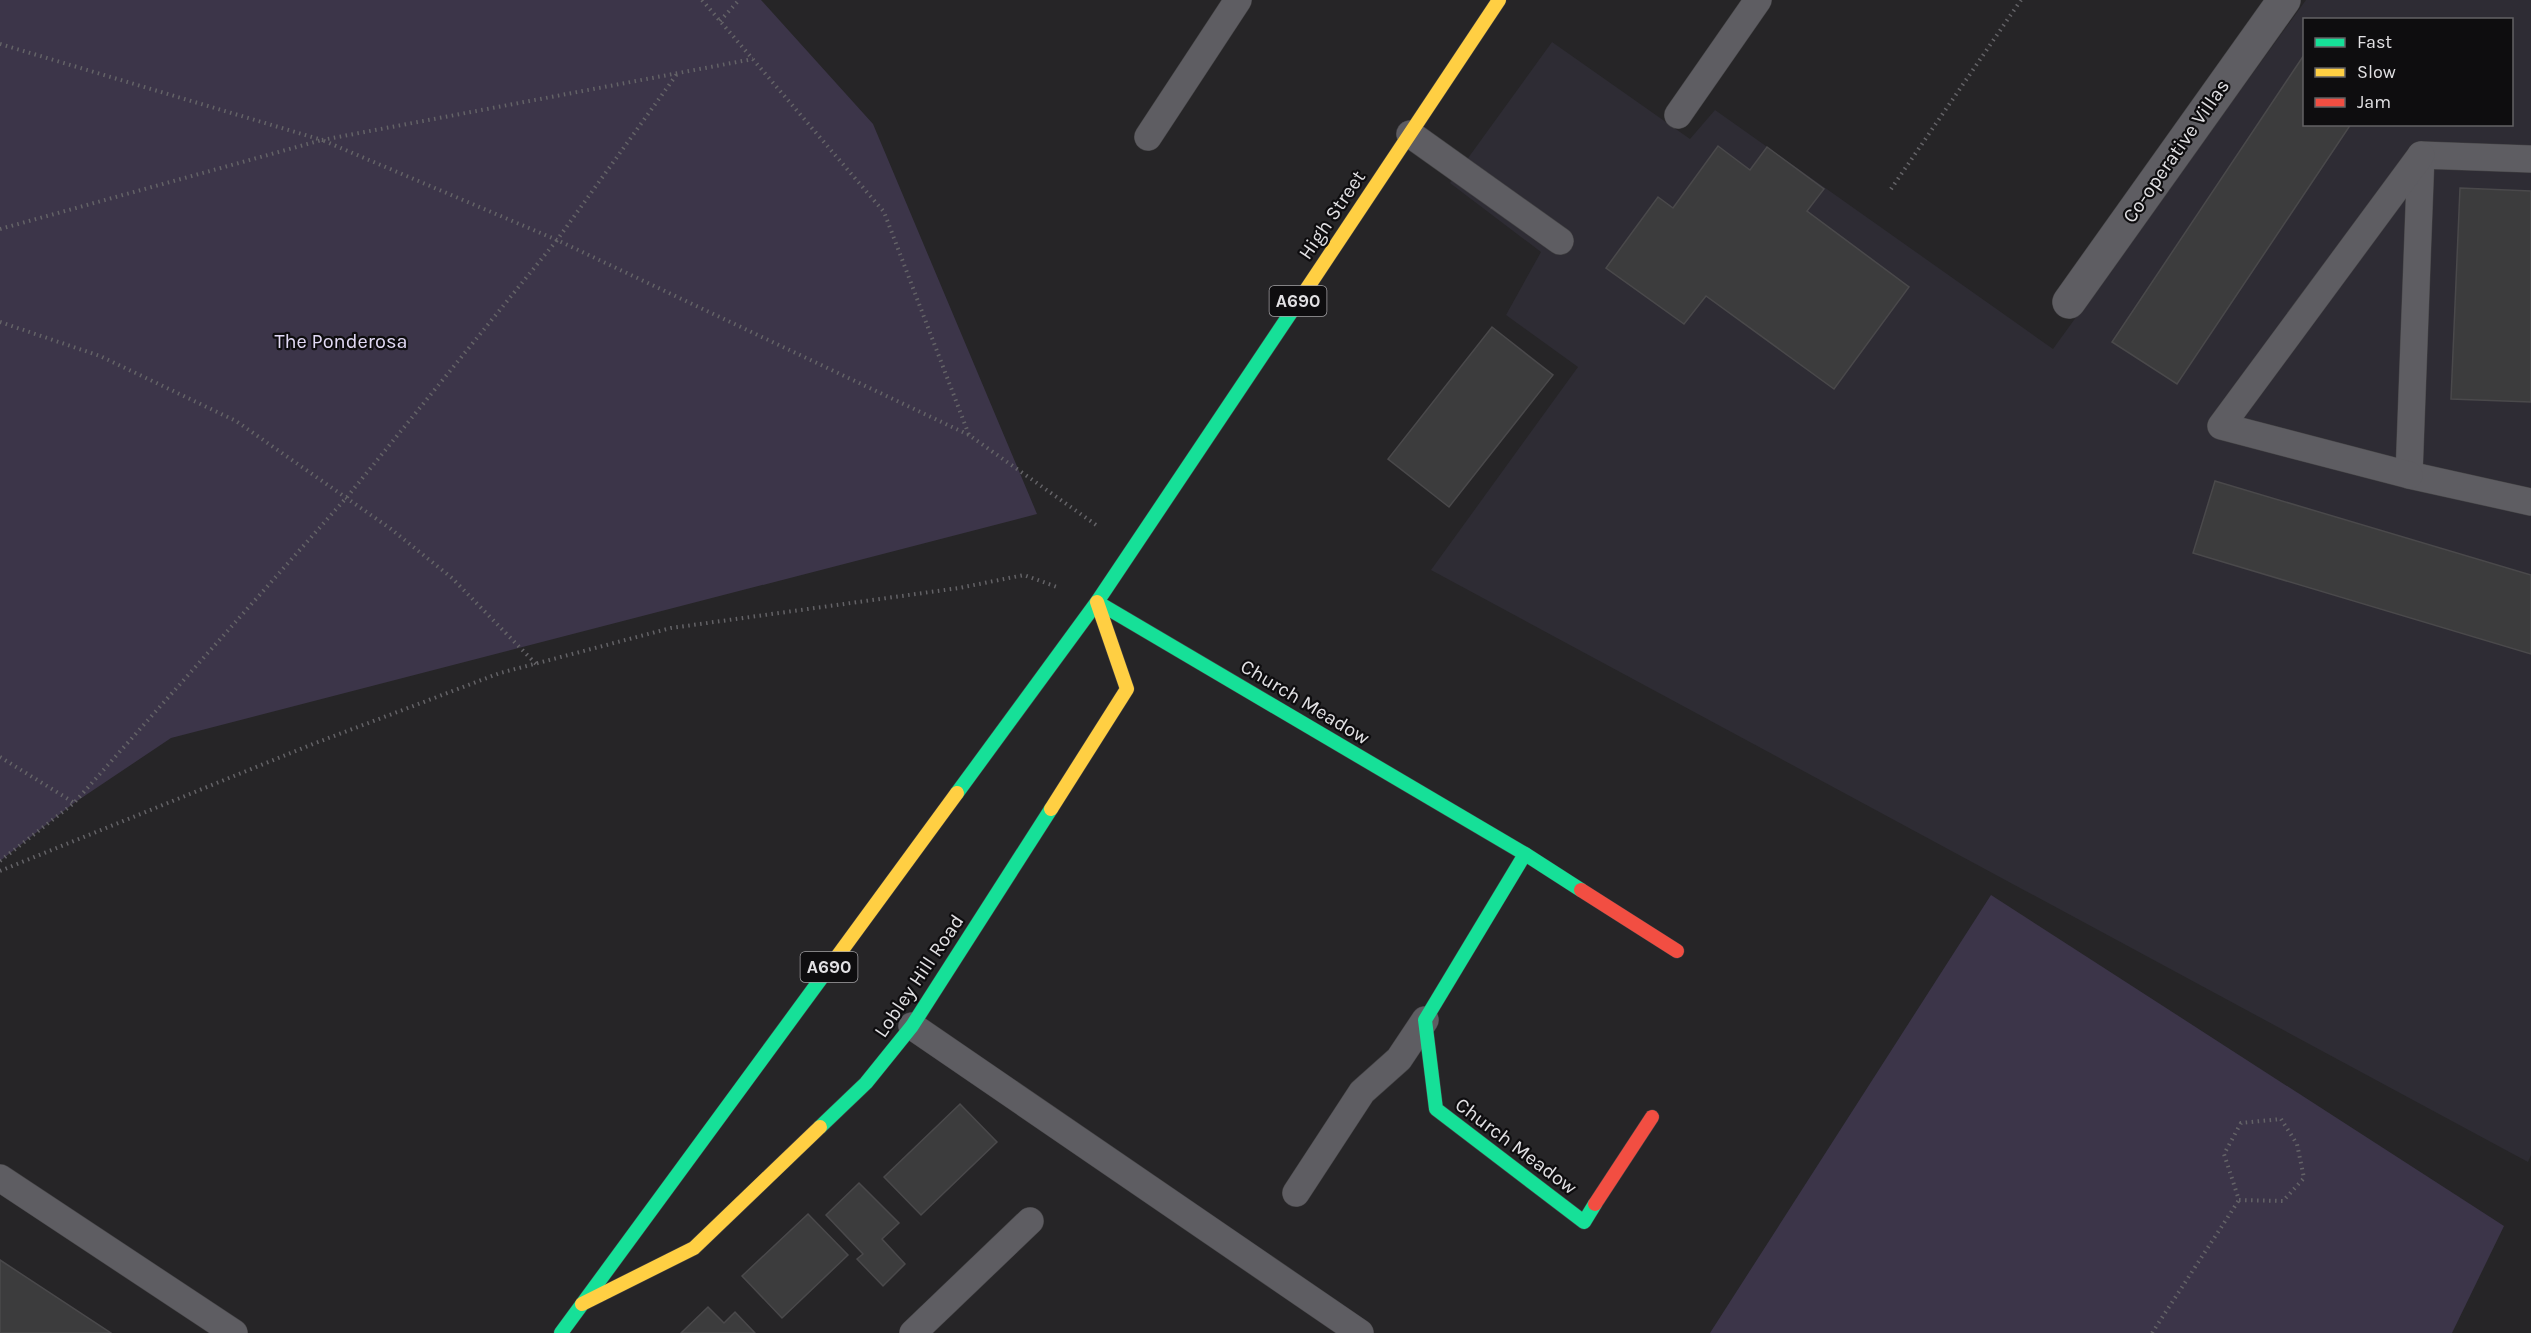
<svg xmlns="http://www.w3.org/2000/svg" width="2531" height="1333" font-family="Karla,sans-serif">
	<rect width="100%" height="100%" fill="#262527"/>
	<!-- built -->
	<path fill="#2e2c34" fill-rule="evenodd" d="M2306 0H2531V1155L2528 1162 1431 570 1578 367 1506 315 1541 252 1450 183 1552 42 1690 139 1715 110 2053 349ZM2304 20H2512V124H2304Z"/>
	<!-- green -->
	<g fill="#3c3549">
		<path d="M0 0H761L873 124 1037 514 171 738 74 803 0 861Z"/>
		<path d="M1991 895 2504 1226 2452 1333H1710Z"/>
	</g>
	<!-- building -->
	<g fill="#3c3c3d" stroke="#4a494b" stroke-width="1.5">
		<path d="M2304 55V124H2351L2177 384 2112 342Z"/>
		<path d="M1718 146 1750 170 1767 147 1824 189 1807 211 1909 287 1834 389 1706 296 1684 324 1606 268 1658 197 1673 208Z"/>
		<path d="M2460 188 2531 191V402L2451 399Z"/>
		<path d="M1492 327 1553 375 1449 507 1388 459Z"/>
		<path d="M2215 481 2531 575V654L2193 553Z"/>
		<path d="M960 1104 997 1142 921 1215 884 1177Z"/>
		<path d="M859 1183 899 1223 882 1239 905 1264 883 1286 857 1259 863 1254 826 1215Z"/>
		<path d="M808 1214 848 1255 782 1318 742 1276Z"/>
		<path d="M0 1260 111 1333H0Z"/>
		<path d="M708 1307 724 1323 735 1312 755 1333H681Z"/>
	</g>
	<g fill="none" stroke-linecap="round" stroke-linejoin="round">
		<defs>
			<g id="lane">
				<path d="M1678 115 1758 0"/>
				<path d="M1410 134 1560 241"/>
				<path d="M1148 137 1238 0"/>
				<path d="M2531 159 2421 155 2409 475 2531 502"/>
				<path d="M2409 475 2221 426 2421 155"/>
				<path d="M912 1026 1360 1333"/>
				<path d="M0 1178 234 1333"/>
				<path d="M1296 1193 1362 1092 1399 1059 1425 1020"/>
				<path d="M913 1333 1030 1221"/>
			</g>
			<path id="street" d="M2069 302 2284 0"/>
			<g id="fast">
				<path d="M1097 602 1525 854 1581 890"/>
				<path d="M957 793 1097 602 1302 296"/>
				<path d="M1525 854 1425 1020 1436 1109 1584 1222 1595 1204"/>
				<path d="M820 1127 866 1083 912 1026 1051 809"/>
				<path d="M561 1333 831 965"/>
			</g>
			<g id="slow">
				<path d="M1302 296 1499 0"/>
				<path d="M1051 809 1127 689 1097 602"/>
				<path d="M831 965 957 793"/>
				<path d="M582 1304 694 1248 820 1127"/>
			</g>
			<g id="jam">
				<path d="M1581 890 1677 951"/>
				<path d="M1595 1204 1652 1117"/>
			</g>
		</defs>
		<!-- lane casing -->
		<use href="#lane" stroke="#444345" stroke-width="28"/>
		<!-- street casing -->
		<use href="#street" stroke="#444345" stroke-width="34"/>
		<!-- fast casing -->
		<use href="#fast" stroke="#444345" stroke-width="15"/>
		<!-- slow casing -->
		<use href="#slow" stroke="#444345" stroke-width="15"/>
		<!-- jam casing -->
		<use href="#jam" stroke="#444345" stroke-width="15"/>
		<!-- path -->
		<g stroke="#646367" stroke-width="4" stroke-dasharray="1.5 4.5" stroke-linecap="butt">
			<path d="M702 0 884 212 969 435 1099 527"/>
			<path d="M720 21 739 0"/>
			<path d="M0 44 322 140 753 59"/>
			<path d="M1891 189 2021 0"/>
			<path d="M0 229 322 140 557 240 677 74"/>
			<path d="M0 322 100 356 236 421 391 529 452 578 536 664"/>
			<path d="M0 757 73 802"/>
			<path d="M0 861 74 803 347 497 557 240 969 435"/>
			<path d="M0 871 313 744 500 673 671 628 959 588 1024 575 1057 587"/>
			<path d="M2281 1119 2297 1144 2304 1178 2283 1201 2239 1200 2224 1154 2241 1123Z"/>
			<path d="M2152 1333 2239 1200"/>
		</g>
		<!-- lane -->
		<use href="#lane" stroke="#5e5d62" stroke-width="27"/>
		<!-- street -->
		<use href="#street" stroke="#5e5d62" stroke-width="33"/>
		<!-- fast -->
		<use href="#fast" stroke="#16e098" stroke-width="14"/>
		<!-- slow -->
		<use href="#slow" stroke="#ffcf43" stroke-width="14"/>
		<!-- jam -->
		<use href="#jam" stroke="#f24e42" stroke-width="14"/>
	</g>
	<g text-anchor="middle" dominant-baseline="central" stroke-width="4.5" stroke-linejoin="round" paint-order="stroke">
		<!-- shield labels -->
		<g fill="#0e0d0f" stroke="#a2a1a4" stroke-width="1.5">
			<rect x="1269.5" y="286" width="57" height="30" rx="4.5"/>
			<rect x="800.5" y="952" width="57" height="30" rx="4.5"/>
		</g>
		<g font-size="18" font-weight="bold" fill="#e2e1e4">
			<text x="1298" y="301">A690</text>
			<text x="829" y="967">A690</text>
		</g>
		<!-- street labels -->
		<g font-size="20" fill="#e2e1e4" stroke="#0e0d0f">
			<text transform="translate(2176 151) rotate(-55)">Co-operative Villas</text>
			<text transform="translate(1332 215) rotate(-56)">High Street</text>
			<text transform="translate(1305 702) rotate(31)">Church Meadow</text>
			<text transform="translate(919 976) rotate(-56)">Lobley Hill Road</text>
			<text transform="translate(1516 1146) rotate(37)">Church Meadow</text>
		</g>
		<!-- park labels -->
		<g font-size="20" fill="#e2daf5" stroke="#0e0d0f">
			<text x="341" y="341">The Ponderosa</text>
		</g>
	</g>
	<!-- legend -->
	<rect x="2303" y="18" width="210" height="108" fill="#0e0d0f" stroke="#636264" stroke-width="1.5"/>
	<rect x="2315" y="38" width="30" height="9" fill="#16e098" stroke="#636264" stroke-width="1.5"/>
	<text x="2357" y="48" font-size="18" fill="#e2e1e4">Fast</text>
	<rect x="2315" y="68" width="30" height="9" fill="#ffcf43" stroke="#636264" stroke-width="1.5"/>
	<text x="2357" y="78" font-size="18" fill="#e2e1e4">Slow</text>
	<rect x="2315" y="98" width="30" height="9" fill="#f24e42" stroke="#636264" stroke-width="1.5"/>
	<text x="2357" y="108" font-size="18" fill="#e2e1e4">Jam</text>
</svg>
